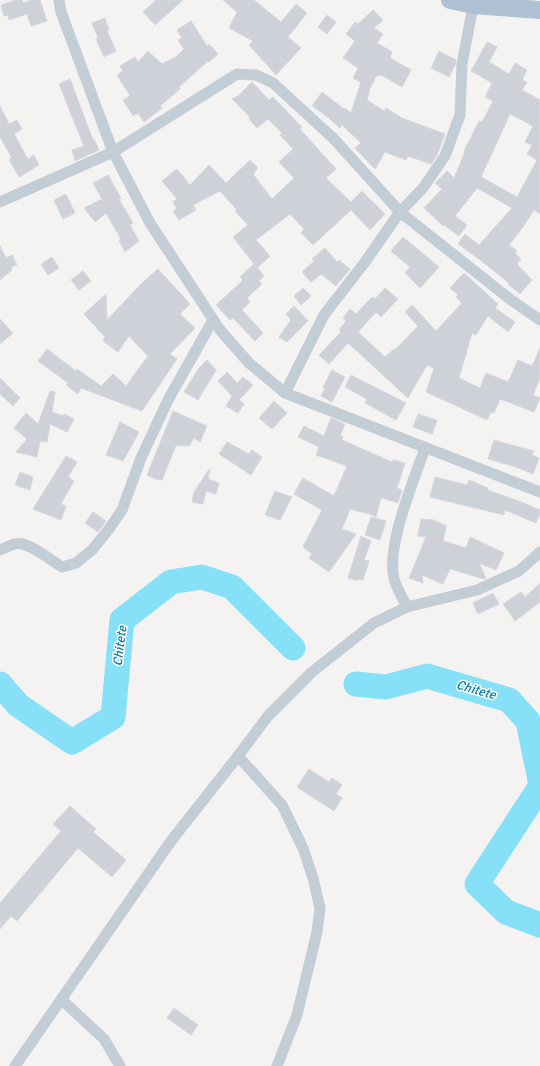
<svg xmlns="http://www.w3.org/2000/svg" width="540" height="1066" font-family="Signika,sans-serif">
	<rect width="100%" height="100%" fill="#f5f2f2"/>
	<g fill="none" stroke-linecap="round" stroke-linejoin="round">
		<!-- river -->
		<g stroke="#86e0f7" stroke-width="25">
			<path d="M0 684 18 705 72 742 113 717 122 620 171 582 202 577 232 587 293 648"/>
			<path d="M356 684 386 687 427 676 509 700 528 721 540 780"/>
			<path d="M540 787 477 884 506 912 540 925"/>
		</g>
	</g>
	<!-- building -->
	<g fill="#ced1d8" stroke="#d6d8de" fill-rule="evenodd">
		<path d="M15 0H22L23 3 32 0H40L47 21 31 26 27 14 9 20 8 15 4 16 1 5Z"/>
		<path d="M156 0H183L155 25 143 12Z"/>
		<path d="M223 0H254L281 22 296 4 307 13 288 37 301 48 276 75 249 45 253 41 229 28 237 12Z"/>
		<path d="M373 10 383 20 374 28 383 34 377 43 392 52 390 58 411 70 402 87 381 75 380 76 377 75 370 88 367 100 384 111 386 108 402 118 445 134 437 155 431 164 408 156 406 160 385 152 375 169 355 148 361 143 342 125 340 128 329 118 312 106 322 92 344 109 345 108 351 113 361 82 353 78 358 68 343 58 355 41 346 34 355 22 358 24Z"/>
		<path d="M327 15 336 22 327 34 318 27Z"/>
		<path d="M105 18 109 30 107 31 116 51 104 57 96 39 98 38 92 23Z"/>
		<path d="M191 21 207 46 209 44 218 54 209 62 208 61 179 87 180 89 160 106 162 108 144 122 138 113 133 116 123 100 130 96 117 75 123 71 120 66 135 57 138 62 148 51 162 64 176 57 184 49 178 40 182 38 177 30Z"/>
		<path d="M487 42 497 47 489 62 509 74 515 63 527 70 522 80 527 82 522 90 540 100V214L534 210 523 227 509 245 517 251 515 253 521 259 517 264 532 280 520 294 508 284 509 283 479 259 458 244 465 234 479 245 512 208 477 188 455 216 467 225 459 236 444 225 443 226 424 208 442 189 435 183 447 171 454 178 465 152 464 151 479 121 482 122 493 101 485 97 492 83 471 71ZM510 114 533 126 525 142 532 145 527 154 537 160 517 197 481 177Z"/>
		<path d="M439 51 456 60 455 65 449 77 431 68Z"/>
		<path d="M70 79 93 140 94 139 99 150 75 161 72 150 84 146 83 144 59 84Z"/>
		<path d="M252 82 269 100 273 97 302 127 300 129 336 169 326 178 351 202 362 191 385 214 370 230 351 210 313 245 301 233 304 229 290 214 256 240 270 256 257 268 233 237 248 225 235 211 237 210 220 191 193 205 196 210 179 220 173 211 177 209 173 202 177 199 162 181 177 169 190 185 209 165 226 183 250 160 258 168 253 174 272 199 294 178 279 162 293 149 280 135 282 133 268 119 257 128 249 119 250 117 232 99 238 96Z"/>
		<path d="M0 106 9 124 17 120 22 129 14 134 28 159 34 155 39 165 19 177 9 159 12 158 0 137Z"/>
		<path d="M108 175 121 198 119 199 133 223 130 225 139 241 125 252 119 240 121 239 106 213 95 222 84 208 102 199 93 183Z"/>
		<path d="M66 194 75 213 63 219 54 200Z"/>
		<path d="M403 237 439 267 420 288 405 273 410 267 391 251Z"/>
		<path d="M0 246 6 258 12 255 17 265 11 267 12 270 0 280Z"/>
		<path d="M325 248 337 262 339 260 350 269 336 286 321 274 311 282 302 272 314 261 312 259Z"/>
		<path d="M52 257 59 268 48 275 41 264Z"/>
		<path d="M254 264 264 276 259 281 262 284 247 298 250 302 242 310 263 333 255 341 233 318 230 320 216 305 243 280 240 277Z"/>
		<path d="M158 269 190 304 180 314 195 328 170 354 177 359 142 411 81 388 78 394 66 385 68 383 38 361 47 349 76 371 77 369 101 386 113 374 126 386 148 356 129 336 118 352 103 341 105 337 84 314 106 294 107 320 142 283Z"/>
		<path d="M83 271 91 281 79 290 71 280Z"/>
		<path d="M464 273 498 304 495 308 515 322 508 332 488 316 476 335 472 333 459 378 480 388 486 373 508 382 518 360 532 366 540 348V378L533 395 540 398 534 412 500 399 494 413 491 412 487 420 426 392 434 368 427 365 408 398 348 343 329 364 319 355 341 332 339 330 346 321 343 318 350 309 356 314 372 297 375 299 385 288 398 299 381 317 376 312 358 332 385 357 394 349 395 350 418 326 405 312 412 305 436 331 462 303 456 297 458 295 450 288Z"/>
		<path d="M303 288 311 296 301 305 294 296Z"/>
		<path d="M294 306 308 321 287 342 279 337 291 320 286 314Z"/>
		<path d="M0 319 13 333 0 344Z"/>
		<path d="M207 360 216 370 198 400 184 392 199 368Z"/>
		<path d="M332 370 345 377 332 402 321 396 325 388 323 387Z"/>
		<path d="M227 372 237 383 243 377 253 385 239 400 244 404 238 413 226 406 232 396 218 381Z"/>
		<path d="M351 375 406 403 396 420 365 403 367 399 345 387Z"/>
		<path d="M0 378 20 398 13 406 0 394Z"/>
		<path d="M50 391 55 392 52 412 63 416 64 414 74 419 67 432 50 424 47 442 40 441 37 457 16 452 27 439 14 428 26 413 38 424Z"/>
		<path d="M274 401 287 413 272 429 259 418Z"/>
		<path d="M173 411 207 426 200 442 194 438 189 446 176 445 162 480 155 479 147 475Z"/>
		<path d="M418 414 437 420 432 434 413 427Z"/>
		<path d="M331 418 345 424 340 436H343L342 440 392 462 393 460 405 463 397 488 402 490 398 503 381 498 376 517 370 514 350 509 342 529 356 534 329 572 309 558 312 554 303 547 322 510 294 494 303 478 334 496 347 466 316 455 319 447 298 437 304 426 324 436Z"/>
		<path d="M120 422 139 432 123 461 106 455Z"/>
		<path d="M494 440 534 451 532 455 539 458 533 474 516 467 488 459Z"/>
		<path d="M227 442 249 454 252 450 262 457 251 475 219 454Z"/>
		<path d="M66 456 77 462 68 477 74 481 61 504 66 506 61 520 33 509Z"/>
		<path d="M210 468 208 479 219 483 216 494 206 491 203 504 192 502 194 492Z"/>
		<path d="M20 472 33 477 30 490 15 485Z"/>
		<path d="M435 477 467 485 469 480 488 488 487 490 519 501 540 510V514L536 523 505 510 504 515 430 497Z"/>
		<path d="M275 491 292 497 280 520 265 515Z"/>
		<path d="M93 512 106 521 98 532 85 523Z"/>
		<path d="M371 517 386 521 380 540 365 535Z"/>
		<path d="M421 519 434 520 446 526 443 541 466 548 470 537 504 553 496 570 479 563 486 578 484 579 450 569 443 584 422 575 423 583 409 578 426 537 418 536Z"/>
		<path d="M361 536 371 541 364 560 369 561 363 580 357 579V581L348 578Z"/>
		<path d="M540 583V602L515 621 503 604 521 592 525 597Z"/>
		<path d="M493 593 499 604 478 614 473 603Z"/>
		<path d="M309 769 329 782 332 778 342 785 336 794 342 798 334 811 297 787Z"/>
		<path d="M70 806 96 829 93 832 126 860 112 877 78 848 17 921 11 916 0 929V903L61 831 53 824Z"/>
		<path d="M174 1008 198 1025 191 1035 167 1018Z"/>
	</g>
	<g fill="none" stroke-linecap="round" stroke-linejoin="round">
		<!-- street -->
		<g stroke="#c2cdd5" stroke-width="11">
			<path d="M59 0 61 12 113 152 150 223 220 330 249 363 285 393 540 492"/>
			<path d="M0 202 113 152 237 74 256 75 273 83 334 139 400 212 511 300 540 320"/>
			<path d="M285 393 324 315 365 262 400 212 423 188 445 156 460 115 462 64 474 1"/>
			<path d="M0 550C5 548 10 545 15 544 27 540 50 560 62 567L76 563 92 550 109 529 122 510 141 458 168 400 213 320"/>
			<path d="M407 607C403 599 398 590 395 582 384 550 414 480 425 448"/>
			<path d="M238 756 282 805 303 848 313 878 320 908 317 932 297 1015 277 1066"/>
			<path d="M62 1000 104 1039 120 1066"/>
			<path d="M15 1066 171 841 238 756 268 716 312 672 374 623 407 607 477 590 519 571 540 552"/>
		</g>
		<!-- primary -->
		<path stroke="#afc2d3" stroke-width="18" d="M450 0 473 5 540 10"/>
	</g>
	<g text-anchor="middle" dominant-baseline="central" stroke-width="3" stroke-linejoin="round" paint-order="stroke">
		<!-- water labels -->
		<g font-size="13" font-style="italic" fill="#037c9b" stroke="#fff">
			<text transform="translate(120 646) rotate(-83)">Chitete</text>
			<text transform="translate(476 690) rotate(16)">Chitete</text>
		</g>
	</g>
</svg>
